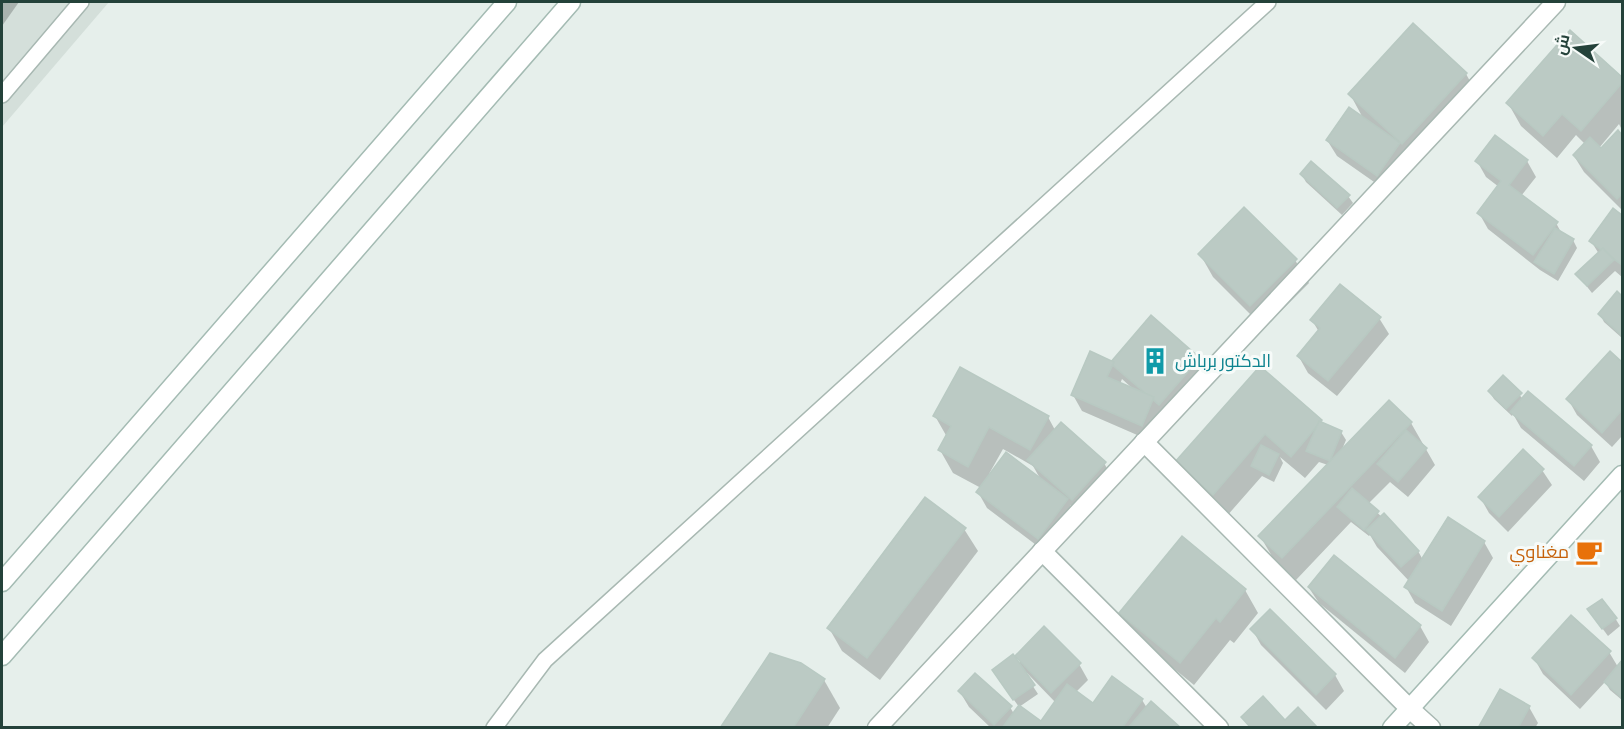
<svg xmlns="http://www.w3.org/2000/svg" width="1624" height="729" font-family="'Sofia Sans Condensed',Cairo,sans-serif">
	<rect width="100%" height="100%" fill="#e6efeb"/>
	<!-- built -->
	<path fill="#d4dfda" d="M2 2H109L2 127Z"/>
	<!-- shadow -->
	<g fill="#0003" fill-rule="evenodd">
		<path d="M2 2H19L2 26Z"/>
		<path d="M1570 32 1622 79V130L1619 124 1599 148 1601 150 1618 132 1622 137V210L1584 172 1574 156 1585 144 1576 135 1557 158 1521 126 1508 103Z"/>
		<path d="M1466 74 1479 97 1416 166 1409 159 1387 191 1337 156 1327 140 1364 120 1350 94Z"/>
		<path d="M1477 161H1527L1536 177 1521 196 1556 223 1562 234 1573 240 1577 248 1558 281 1540 270 1488 229 1479 213 1499 187 1486 177Z"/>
		<path d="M1302 175 1348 196 1353 203 1342 215 1306 182Z"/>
		<path d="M1613 210 1622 217V277L1615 271 1592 293 1577 274 1599 254 1591 241Z"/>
		<path d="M1200 254 1295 260 1309 283 1264 328 1213 277Z"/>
		<path d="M1618 294 1622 298V338L1604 322 1600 314Z"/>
		<path d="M1151 318 1199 359 1208 375 1151 441 1082 411 1073 395 1112 363ZM1122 379 1132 388 1120 384Z"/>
		<path d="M1379 318 1389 334 1337 396 1308 373 1299 357 1319 332 1312 320Z"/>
		<path d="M1611 353 1622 364V436L1612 447 1577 415 1568 399Z"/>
		<path d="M1260 368 1323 424 1341 432 1346 440 1341 452 1411 423 1435 465 1408 497 1390 482 1368 504 1418 551 1423 560 1484 542 1493 558 1451 626 1415 603 1406 587 1409 581 1377 547 1370 535 1369 536 1351 522 1296 580 1273 558 1260 536 1328 465 1319 462 1305 478 1280 457 1283 463 1274 482 1262 476 1226 517 1177 463Z"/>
		<path d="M1503 377 1523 399 1591 446 1600 462 1584 481 1521 428 1513 414 1512 416 1494 399 1489 391Z"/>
		<path d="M935 416 1048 417 1055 430 1104 463 1113 479 1082 515 1070 505 1076 516 1048 554 987 508 978 492 981 488 953 473 940 450 947 437ZM1003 449 1033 466 1041 480 989 474Z"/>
		<path d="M1542 470 1552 485 1508 532 1489 513 1480 497Z"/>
		<path d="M964 529 978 551 880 680 842 651 829 628Z"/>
		<path d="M1182 539 1245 590 1258 613 1234 643 1230 640 1194 685 1134 636 1121 614Z"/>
		<path d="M1334 557 1420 626 1429 642 1405 673 1319 603 1309 588Z"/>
		<path d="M1270 611 1335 675 1344 691 1326 710 1261 645 1252 629Z"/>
		<path d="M1594 617 1615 618 1620 626 1608 636Z"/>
		<path d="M1609 652 1618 667 1622 663V700L1610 690 1605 682 1580 709 1543 674 1534 658Z"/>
		<path d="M1017 656 1079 664 1088 680 1076 692 1093 705 1142 700 1147 708 1179 728H991L969 707 960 692 1010 707 1014 714 1041 723 1056 703 1027 673 1025 674 1038 694 1019 707 998 678 1020 662Z"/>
		<path d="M824 680 840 708 827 728H722Z"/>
		<path d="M1529 707 1538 723 1535 728H1480Z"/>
	</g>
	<!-- building -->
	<g fill="#bbcac4" stroke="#b8c9c2" stroke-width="1.5">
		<path d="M1413 23 1467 73 1402 144 1348 94Z"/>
		<path d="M1570 30 1622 77V83L1581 131 1562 114 1543 136 1506 103Z"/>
		<path d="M1349 107 1400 143 1377 176 1326 140Z"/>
		<path d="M1618 130 1622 135V194L1617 199 1573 155 1590 137 1601 148Z"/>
		<path d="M1495 135 1528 160 1509 185 1558 222 1533 255 1477 213 1501 181 1475 161Z"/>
		<path d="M1311 161 1350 195 1337 208 1300 174Z"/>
		<path d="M1244 207 1297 259 1250 306 1198 254Z"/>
		<path d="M1613 208 1622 215V265L1589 241Z"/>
		<path d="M1555 228 1574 239 1554 274 1534 262Z"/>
		<path d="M1603 248 1614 260 1587 286 1575 274Z"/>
		<path d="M1340 284 1381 317 1328 381 1297 356 1320 328 1310 320Z"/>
		<path d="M1617 291 1622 296V336L1598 314Z"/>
		<path d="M1151 315 1200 358 1159 405 1110 363Z"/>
		<path d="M1090 351 1114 362 1107 377 1154 397 1142 426 1071 395Z"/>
		<path d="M1610 351 1622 362V410L1602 433 1566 399Z"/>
		<path d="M1260 366 1322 420 1291 457 1265 434 1213 495 1175 462Z"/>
		<path d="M960 367 1049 416 1030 450 989 427 968 467 938 450 951 426 933 416Z"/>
		<path d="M1503 375 1522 393 1506 409 1488 391Z"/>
		<path d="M1528 391 1592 445 1574 466 1510 412Z"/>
		<path d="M1389 400 1412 422 1282 558 1258 536Z"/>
		<path d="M1319 421 1342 431 1330 461 1306 451Z"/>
		<path d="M1061 422 1106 462 1072 500 1027 460Z"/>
		<path d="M1406 430 1427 448 1398 482 1377 464Z"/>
		<path d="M1261 445 1279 454 1269 475 1251 466Z"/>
		<path d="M1523 449 1544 469 1499 517 1478 497Z"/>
		<path d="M1006 452 1068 499 1038 539 976 492Z"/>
		<path d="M1352 488 1379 511 1364 530 1337 507Z"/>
		<path d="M925 497 966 528 867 658 827 628Z"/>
		<path d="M1384 513 1419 551 1401 567 1366 530Z"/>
		<path d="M1448 517 1485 541 1442 611 1404 587Z"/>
		<path d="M1182 536 1246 589 1220 622 1216 618 1180 663 1119 613Z"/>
		<path d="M1334 555 1421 625 1395 658 1308 587Z"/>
		<path d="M1602 599 1617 618 1602 629 1587 609Z"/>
		<path d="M1270 609 1336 674 1316 695 1250 629Z"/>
		<path d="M1571 615 1611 651 1571 695 1532 658Z"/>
		<path d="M1044 626 1081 663 1051 693 1015 656Z"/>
		<path d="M770 653 801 663 825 679 793 728H720Z"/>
		<path d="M1013 654 1035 685 1013 700 992 670Z"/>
		<path d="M1622 660V698L1604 682Z"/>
		<path d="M975 673 1012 706 994 725 958 691Z"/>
		<path d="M1112 676 1143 699 1122 728H1002L1019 705 1041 721 1067 684 1093 703Z"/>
		<path d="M1500 689 1530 706 1518 728H1478Z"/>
		<path d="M1263 696 1285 720 1298 707 1318 728H1251L1241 717Z"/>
		<path d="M1151 701 1181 728H1128Z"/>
	</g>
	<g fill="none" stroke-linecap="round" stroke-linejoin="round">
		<defs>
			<g id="lane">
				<path d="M2 95 81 2"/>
				<path d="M494 728 545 660 1268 2"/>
			</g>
			<g id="street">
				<path d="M1144 442 1410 709 1431 728"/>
				<path d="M1042 551 1219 728"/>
				<path d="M877 728 1556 2"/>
			</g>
			<g id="secondary">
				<path d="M2 582 507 2"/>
				<path d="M2 656 571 2"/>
				<path d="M1392 728 1622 475"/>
			</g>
		</defs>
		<!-- lane casing -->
		<use href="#lane" stroke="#a8b8b2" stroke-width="18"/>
		<!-- street casing -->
		<use href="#street" stroke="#a8b8b2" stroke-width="21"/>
		<!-- secondary casing -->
		<use href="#secondary" stroke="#a4bbb3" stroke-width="21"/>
		<!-- lane -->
		<use href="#lane" stroke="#fff" stroke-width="15"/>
		<!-- street -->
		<use href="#street" stroke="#fff" stroke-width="18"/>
		<!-- secondary -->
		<use href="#secondary" stroke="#fff" stroke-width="18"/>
	</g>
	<!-- icons -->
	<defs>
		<symbol id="building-bare" viewBox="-9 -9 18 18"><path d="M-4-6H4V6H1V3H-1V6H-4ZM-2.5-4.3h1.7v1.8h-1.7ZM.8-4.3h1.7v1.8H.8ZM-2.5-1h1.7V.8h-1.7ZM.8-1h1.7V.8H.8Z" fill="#0f9aa8" stroke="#f7fbf9" stroke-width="2.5" paint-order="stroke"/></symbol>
		<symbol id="cafe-bare" viewBox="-9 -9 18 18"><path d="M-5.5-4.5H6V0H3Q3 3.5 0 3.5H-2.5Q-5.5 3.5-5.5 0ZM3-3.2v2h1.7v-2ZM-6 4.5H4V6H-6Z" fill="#e8710a" stroke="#f7fbf9" stroke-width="2.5" paint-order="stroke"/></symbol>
	</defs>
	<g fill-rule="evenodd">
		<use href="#building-bare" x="1136" y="342" width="38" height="38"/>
		<use href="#cafe-bare" x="1570" y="533" width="38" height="38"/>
	</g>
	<g text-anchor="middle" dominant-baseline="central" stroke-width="6" stroke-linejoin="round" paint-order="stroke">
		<!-- culture labels -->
		<g font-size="18" fill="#0d838f" stroke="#f7fbf9" text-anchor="start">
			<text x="1175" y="361">الدكتور برباش</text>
		</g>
		<!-- food labels -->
		<g font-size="18" fill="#c56008" stroke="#f7fbf9" text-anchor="end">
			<text x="1569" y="552">مغناوي</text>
		</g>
	</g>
	<!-- border -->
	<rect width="1624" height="729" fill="none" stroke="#24423a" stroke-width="6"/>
	<!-- north arrow -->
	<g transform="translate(1576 48) rotate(284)" stroke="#f7fbf9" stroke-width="4.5" paint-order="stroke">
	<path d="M0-4.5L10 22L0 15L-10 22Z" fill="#24423a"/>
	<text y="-9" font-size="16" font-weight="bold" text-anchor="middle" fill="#24423a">ش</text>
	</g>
</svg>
